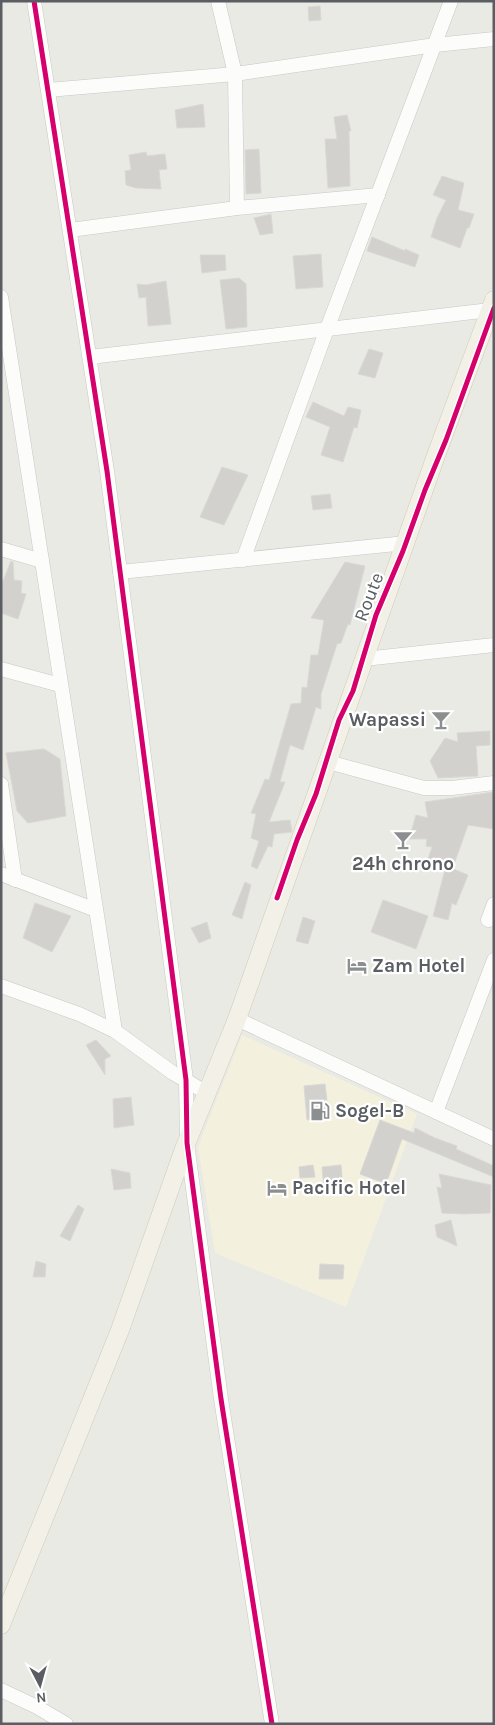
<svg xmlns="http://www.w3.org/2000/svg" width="495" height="1725" font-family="Karla,sans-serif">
	<rect width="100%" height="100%" fill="#eaeae5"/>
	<!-- commercial -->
	<path fill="#f4f0de" d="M242 1035 417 1114 346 1307 215 1253 198 1147Z"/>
	<!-- building -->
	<g fill="#d2d1ce" stroke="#dad8d4">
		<path d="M320 6 321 20 309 21 308 7Z"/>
		<path d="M203 104 205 127 177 128 175 110Z"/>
		<path d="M347 115 351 131H349L350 186 328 188 325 139H337L334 117Z"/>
		<path d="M259 149 261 193 246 194 245 150Z"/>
		<path d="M146 152 147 156 165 154 167 169 159 170 161 189 136 188 126 185 125 171 131 170 129 155Z"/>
		<path d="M442 176 464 183 458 210 474 214 469 228H467L460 248 431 237 437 218 446 200 433 195Z"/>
		<path d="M271 214 273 233 260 235 254 218Z"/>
		<path d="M372 237 405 251V249L419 255 415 267 367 251Z"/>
		<path d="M321 254 323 287 296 289 293 256Z"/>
		<path d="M200 255H225L226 270 202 273Z"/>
		<path d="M239 278 246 284 247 327 226 329 220 280Z"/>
		<path d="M166 281 171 324 148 326 146 297 139 298 137 284 146 285Z"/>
		<path d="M369 349 383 353 375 378 358 374Z"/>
		<path d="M313 402 344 416 348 407 361 410 357 428 354 427 343 462 321 455 330 427 306 417Z"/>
		<path d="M222 467 248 475 224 525 200 517Z"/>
		<path d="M330 494 332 508 313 510 311 496Z"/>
		<path d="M11 561 13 562 14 580 22 581 21 593 26 594 18 619 1 613V586Z"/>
		<path d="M345 562 365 566 350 625 348 624 341 643 337 644 321 694V709L316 707 303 750 290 745 280 782H285L269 822 290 820 292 832 274 834 272 847 268 846 257 869 251 866 259 841 251 838 256 814 251 813 265 779 269 780 291 704 301 703 302 687 307 688 311 655H318L324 620 311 618Z"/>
		<path d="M490 731V745L476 746 478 776 438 778 430 761 445 738 458 742 457 733Z"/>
		<path d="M44 749 60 759 66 816 28 823 17 811 6 753Z"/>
		<path d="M494 792V829L468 825 453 867 428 859 432 847 426 846 427 839H409L416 815 428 818 425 802Z"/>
		<path d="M446 866 468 875 456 905 452 903 448 920 433 916Z"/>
		<path d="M245 882 251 885 242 919 232 915Z"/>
		<path d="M383 900 428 916 416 949 371 932Z"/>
		<path d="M35 903 71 916 52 952 23 938Z"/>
		<path d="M303 917 315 921 308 944 296 941Z"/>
		<path d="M207 922 211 938 199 943 191 928Z"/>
		<path d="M96 1040 111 1056 105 1059V1075L86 1045Z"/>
		<path d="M325 1084 329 1118 307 1120 304 1086Z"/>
		<path d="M131 1097 134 1125 114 1128 113 1099Z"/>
		<path d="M380 1120 414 1133 415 1128 435 1138 457 1146 456 1149 494 1166V1177L402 1139 386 1184 360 1174Z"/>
		<path d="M313 1165 315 1177 300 1178 299 1167Z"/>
		<path d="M341 1165 343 1188 324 1190 322 1167Z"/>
		<path d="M111 1169 130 1173 131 1188 114 1190Z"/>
		<path d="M439 1174 491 1185 490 1213 463 1214 442 1213 437 1187 442 1188Z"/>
		<path d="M78 1205 84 1209 70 1241 60 1236Z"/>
		<path d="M451 1220 457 1246 437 1237 435 1225Z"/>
		<path d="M36 1261 46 1264 45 1277H33Z"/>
		<path d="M320 1264 344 1265 343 1279H319Z"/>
	</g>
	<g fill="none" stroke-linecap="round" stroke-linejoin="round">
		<defs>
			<g id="minor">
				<path d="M34 1 107 471 186 1080 187 1143 221 1399 272 1724"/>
				<path d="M218 1 235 74 237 208"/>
				<path d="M48 90 235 74 435 45 494 39"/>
				<path d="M70 230 237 208 378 195"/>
				<path d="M1 297 115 1031"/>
				<path d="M90 357 490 310"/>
				<path d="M1 549 42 561"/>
				<path d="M243 560 327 329 451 1"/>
				<path d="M120 572 406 543"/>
				<path d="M364 659 494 645"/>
				<path d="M1 669 60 685"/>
				<path d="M328 762 424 788H452L494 783"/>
				<path d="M1 784 15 880"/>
				<path d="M1 874 96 910"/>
				<path d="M494 904 488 920 494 919"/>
				<path d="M1 986 79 1014 115 1031 173 1073 207 1093"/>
				<path d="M237 1019 494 1139"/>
				<path d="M436 1112 494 960"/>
				<path d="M1 1690 37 1707 66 1724"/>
			</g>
			<path id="major" d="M1 1625 120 1330 184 1149 237 1019 438 450 494 300"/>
		</defs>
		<!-- minor casing -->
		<use href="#minor" stroke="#c7c7c7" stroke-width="15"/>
		<!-- major casing -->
		<use href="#major" stroke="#d1cbb4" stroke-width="19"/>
		<!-- minor -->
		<use href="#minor" stroke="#fcfcfb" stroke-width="14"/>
		<!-- major -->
		<use href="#major" stroke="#f2f0e7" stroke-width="18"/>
		<defs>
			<g id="cycleway">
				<path d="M34 1 107 471 186 1080 187 1143 221 1399 272 1724"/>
				<path d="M277 898 297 840 316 794 339 720 353 691 376 615 403 551 425 490 446 440 494 308"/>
			</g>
		</defs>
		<!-- cycleway casing -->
		<use href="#cycleway" stroke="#fff" stroke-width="8"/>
		<!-- cycleway -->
		<use href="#cycleway" stroke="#d6006c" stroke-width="5"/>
	</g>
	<!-- icons -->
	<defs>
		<symbol id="bar-bare" viewBox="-9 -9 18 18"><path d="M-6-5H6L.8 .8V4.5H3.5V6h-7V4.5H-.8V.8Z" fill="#8c8f90" stroke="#fff" stroke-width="2.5" paint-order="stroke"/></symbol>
		<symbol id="hotel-bare" viewBox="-9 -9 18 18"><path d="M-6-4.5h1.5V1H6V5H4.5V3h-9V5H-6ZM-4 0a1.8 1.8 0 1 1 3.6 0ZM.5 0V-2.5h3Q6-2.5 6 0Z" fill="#8c8f90" stroke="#fff" stroke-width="2.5" paint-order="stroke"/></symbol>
		<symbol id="fuel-bare" viewBox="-9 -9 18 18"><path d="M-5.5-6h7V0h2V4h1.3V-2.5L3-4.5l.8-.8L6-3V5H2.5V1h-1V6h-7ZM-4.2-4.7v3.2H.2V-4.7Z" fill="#8c8f90" stroke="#fff" stroke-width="2.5" paint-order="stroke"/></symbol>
	</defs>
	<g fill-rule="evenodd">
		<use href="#bar-bare" x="427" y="706" width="28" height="28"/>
		<use href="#bar-bare" x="389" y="826" width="28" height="28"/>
		<use href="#hotel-bare" x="343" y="952" width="28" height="28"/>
		<use href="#fuel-bare" x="306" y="1097" width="28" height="28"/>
		<use href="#hotel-bare" x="263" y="1174" width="28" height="28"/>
	</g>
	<g text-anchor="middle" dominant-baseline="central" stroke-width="4.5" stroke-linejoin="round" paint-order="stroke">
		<!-- street labels -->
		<g font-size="19" fill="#5a5e62" stroke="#fff">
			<text transform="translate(369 597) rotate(-69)">Route</text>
		</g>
		<!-- poi labels -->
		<g font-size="19" font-weight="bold" fill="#5a5e62" stroke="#fff" text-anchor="start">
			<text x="426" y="720" text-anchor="end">Wapassi</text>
			<text x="403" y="864" text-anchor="middle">24h chrono</text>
			<text x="372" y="966">Zam Hotel</text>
			<text x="335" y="1111">Sogel-B</text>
			<text x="292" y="1188">Pacific Hotel</text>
		</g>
	</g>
	<!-- border -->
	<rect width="495" height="1725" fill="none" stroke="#5a5e62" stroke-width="5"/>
	<!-- north arrow -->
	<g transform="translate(40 1685) rotate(174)" stroke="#ffffff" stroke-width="4" paint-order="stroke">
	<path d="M0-4L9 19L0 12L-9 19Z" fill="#5a5e62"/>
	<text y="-8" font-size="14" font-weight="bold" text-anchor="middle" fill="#5a5e62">N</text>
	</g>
</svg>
